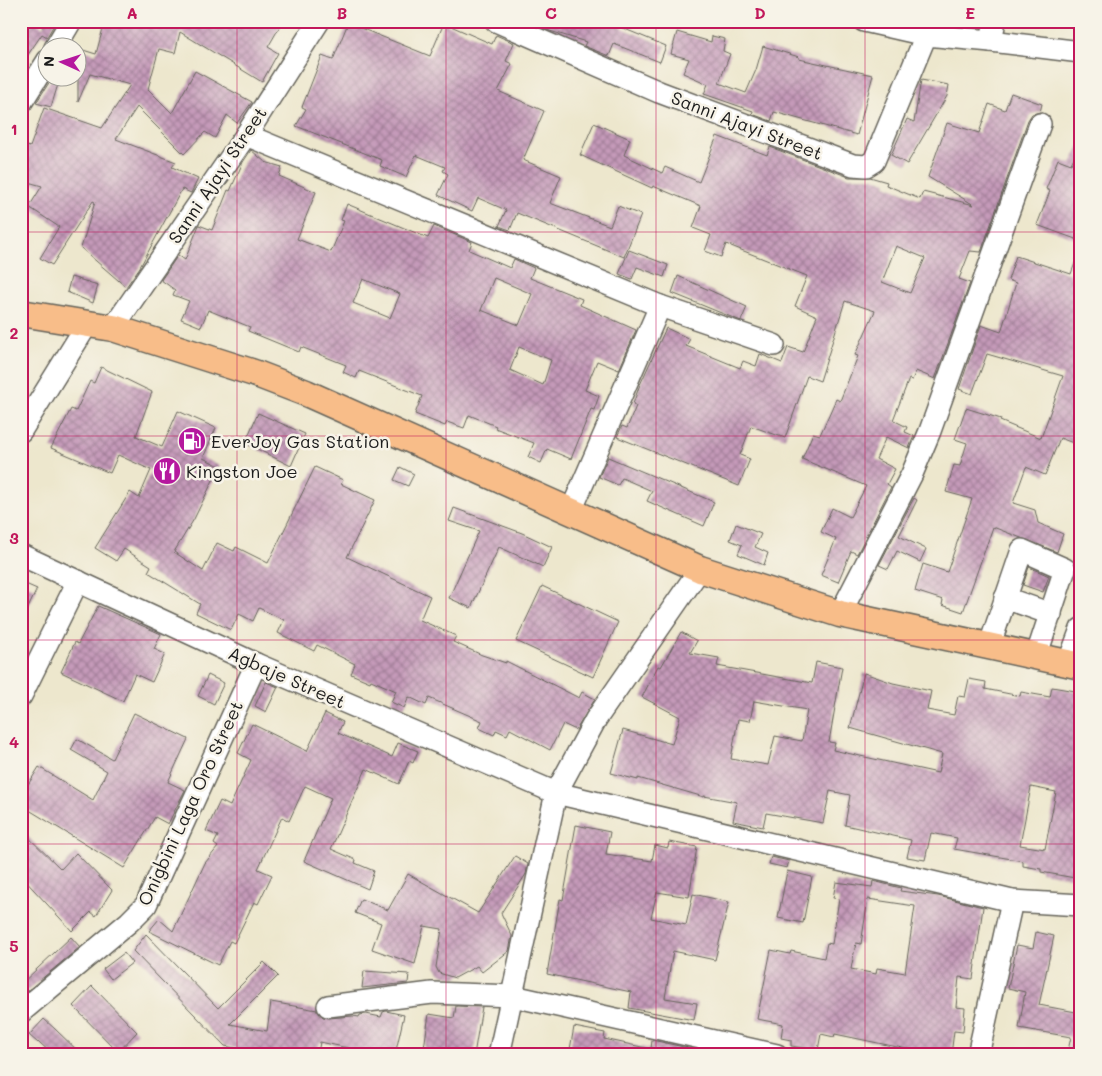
<svg xmlns="http://www.w3.org/2000/svg" width="1102" height="1076" font-family="Mali,sans-serif">
	<defs>
		<pattern id="building-cross-hatch" width="8" height="8" patternUnits="userSpaceOnUse" patternTransform="scale(1.25)"><rect width="8" height="8" fill="#c59ab9"/><path d="M0 0l8 8M0 8l8-8" fill="none" stroke="#9f7d96"/></pattern>
	</defs>
	<rect width="100%" height="100%" fill="#f7f3e8"/>
	<filter id="ink" filterUnits="userSpaceOnUse"><feTurbulence type="fractalNoise" baseFrequency=".02" numOctaves="2"/><feDisplacementMap in="SourceGraphic" scale="10" xChannelSelector="R" yChannelSelector="G"/><feConvolveMatrix kernelMatrix="1 2 1 2 8 2 1 2 1" color-interpolation-filters="sRGB"/></filter>
	<filter id="wash" filterUnits="userSpaceOnUse"><feTurbulence type="fractalNoise" baseFrequency=".0096" numOctaves="4" result="noise"/><feDisplacementMap in="SourceGraphic" scale="20" xChannelSelector="R" yChannelSelector="G"/><feGaussianBlur stdDeviation="1.12" result="paint"/><feColorMatrix in="noise" values="0 0 0 0 0 0 0 0 0 0 0 0 0 0 0 0 0 1.4 0 .05"/><feComposite in="paint" operator="in"/></filter>
	<g filter="url(#wash)">
		<rect width="100%" height="100%" fill="#ede7cd"/>
		<g id="blocks">
			<!-- building -->
			<g fill="url(#building-cross-hatch)" fill-rule="evenodd">
				<path d="M21 21H34L43 27 46 21H56L47 37 42 34 21 65Z"/>
				<path d="M105 21H283L268 47 278 53 262 82 180 32 175 53 159 49 148 89 172 113 195 71 252 102 237 123 227 115 215 138 205 132 184 154 137 107 116 139 176 162 172 167 198 179 191 193 182 189 140 267 126 287 81 248 95 202 93 201 52 265 40 258 59 227 29 207 42 186 21 180V144L30 147 44 108 102 128 130 85 90 74 78 102V69L83 50 96 54Z"/>
				<path d="M529 21H614L621 24 620 27 666 46 660 62 614 44 609 56 584 46 586 42 550 31Z"/>
				<path d="M348 23 430 56 444 23 492 44 496 35 514 43 506 61 512 64 498 91 544 111 523 160 561 176 550 203 610 226 618 206 641 215 624 257 517 213 510 230 499 226 506 210 478 198 472 211 438 195 448 174 443 171 445 167 416 155 406 177 380 166 382 160 296 126 306 109 302 107 322 56 333 60Z"/>
				<path d="M677 32 711 42 712 36 725 39 723 51 730 54 719 83 746 93 756 70 763 46 799 57V59L873 75 857 135 774 112 771 121 752 114 753 111 704 94 708 84 683 73 689 59 671 54Z"/>
				<path d="M52 78H60L51 107 36 103Z"/>
				<path d="M921 80 949 85 947 96 907 164 891 155 907 119 914 122Z"/>
				<path d="M1011 93 1042 104 1040 112 1032 114 1028 120 981 252 970 251 959 279 970 283 935 379 916 371 912 380 909 379 893 420 907 427 905 432 914 436 909 448 886 437 876 459 895 469 887 484 891 487 857 554 851 551 838 582 821 575 836 539 821 532 832 508 850 517 866 486 802 459 813 433 820 435 836 399 840 401 858 356 855 355 875 311 845 301 820 381 807 376 785 438 751 426 740 455 750 459 739 486 617 437 622 426 627 428 636 406 633 404 639 387 666 328 690 339 686 346 740 368 743 361 756 366 760 354 782 363 788 347 803 352 817 316 795 306 807 276 726 244 721 257 705 251 711 235 693 228 701 206 653 186 652 188 580 155 594 123 630 139 624 155 662 173 665 167 699 182 717 136 767 155 770 147 849 177H870L887 182 886 185 920 199 923 192 974 205 928 177 947 123 979 133 989 104 1005 110ZM896 246 925 258 910 293 882 282Z"/>
				<path d="M1081 141V241L1037 225 1050 191 1046 189 1058 159 1071 164Z"/>
				<path d="M251 150 265 162 282 167 279 176 316 192 297 239 331 252 344 221 341 220 347 204 428 238 434 226 472 242 469 250 510 268 514 259 534 268 530 278 582 299 580 305 636 330 619 370 597 361 585 390 599 396 594 410 591 409 571 459 547 449 541 463 528 457 534 443 495 428 496 426 469 415 464 428 447 422 445 426 415 414 422 396 359 371 356 378 343 372 346 365 301 347 299 352 248 331 250 327 208 310 201 327 181 319 189 301 173 295 175 290 161 280 178 255 185 260 199 225 212 230 228 190 230 191 243 162ZM494 278 532 294 519 325 481 310ZM363 279 400 294 390 318 353 303ZM519 347 551 360 543 385 510 370Z"/>
				<path d="M629 250 668 265 664 277 637 267 632 279 619 274Z"/>
				<path d="M1079 252H1081V446L1060 438 1045 475 1026 467 1013 503 1035 510 1038 523 1063 534 1057 552 993 527 963 612 942 605 943 600 915 591 923 564 947 572 972 499 946 492 954 465 960 466 967 443 955 439 966 408 1001 419 1000 421 1041 438 1063 376 987 354 972 394 959 389 981 325 1001 332 1016 283 1008 280 1016 256 1071 274Z"/>
				<path d="M678 276 747 307 741 321 672 293Z"/>
				<path d="M71 277 98 285 93 303 67 292Z"/>
				<path d="M101 367 152 392 136 436 162 447 178 411 216 428 203 458 220 466 194 519 174 552 203 571 217 543 234 551 236 547 268 563 315 467 343 480 341 484 375 500 347 557 430 596 420 620 456 636 453 642 482 655 506 663V661L579 698 582 692 595 699 576 730 563 724 550 750 510 729 507 735 496 730 494 735 479 728 482 721 429 698 426 705 409 697 404 708 391 702 396 691 371 680 370 682 351 674 355 664 317 645 314 651 278 633 284 620 259 608 253 621 239 614 231 630 196 613 200 604 148 572 151 566 124 549 116 561 95 548 130 492 139 498 151 470 118 455 110 473 51 448 71 409 76 411 90 381 94 383Z"/>
				<path d="M258 413 305 434 291 466 245 443Z"/>
				<path d="M608 457 714 502 704 526 647 501 652 491 622 478 618 485 599 477Z"/>
				<path d="M400 467 414 474 408 486 394 480Z"/>
				<path d="M914 498 917 500 899 536 926 549 920 562 897 551 888 569 879 565Z"/>
				<path d="M454 508 522 533 552 547 543 567 499 547 471 608 449 598 479 531 449 521Z"/>
				<path d="M736 524 761 534 755 547 768 553 764 565 738 554 742 545 730 540Z"/>
				<path d="M1029 567 1049 576 1043 592 1023 585Z"/>
				<path d="M21 582 37 589 21 623Z"/>
				<path d="M542 586 618 622 593 677 516 641Z"/>
				<path d="M98 606 161 634 154 649 165 654 152 682 135 674 123 701 61 672 75 642 78 644Z"/>
				<path d="M681 632 697 641 690 653 719 658 717 666 812 683 816 662 842 667 829 742 835 743 833 750 938 773 942 754 850 728 864 673 893 683 931 691 927 710 954 715 958 696 965 697 969 679 986 682 985 689 1020 696 1021 692 1050 697 1052 687 1081 692V854L1075 878 1041 872V869L1023 866V861L954 849 957 838 931 833 925 860 907 857 911 840 845 825 850 795 830 791 823 823 766 813 763 827 733 821 737 802 704 796V797L638 778V780L611 773 623 730 672 744 680 717 642 697 658 666 661 667ZM754 701 807 710 802 741 775 736 768 765 731 759 738 719 750 721ZM1031 787 1056 792 1045 849 1020 845Z"/>
				<path d="M208 675 224 683 214 704 198 696Z"/>
				<path d="M266 682 278 687 266 712 255 706Z"/>
				<path d="M134 713 188 739 168 782 185 790 168 824 155 817 124 868 21 805V796L39 767 93 800 107 771 71 750 77 739 112 759Z"/>
				<path d="M325 713 343 722 338 733 392 757 398 743 418 751 413 763 409 761 399 784 366 769 331 849 356 860 355 863 374 871 368 889 304 861 331 798 305 786 289 821 282 817 258 869 272 875 258 904 254 902 234 943 230 941 218 965 149 931 159 919 173 931 205 863 218 847 214 844 218 836 206 831 220 801 230 806 251 760 238 753 252 724 307 751Z"/>
				<path d="M576 825 610 832 606 854 652 861 655 845 668 848 669 842 697 847 689 897 657 892 651 918 686 925 693 894 729 902 715 960 673 951 665 998 697 1003 694 1020 629 1008 631 992 547 974 560 899 563 900Z"/>
				<path d="M21 830 61 869 76 853 112 890 96 916 91 912 72 931 21 876Z"/>
				<path d="M515 856 528 864 526 874 501 913 512 936 509 951 482 972 477 966 455 978 439 973 436 967 442 929 424 926 415 964 372 949 381 923 355 913 361 899 388 910 408 874 478 913Z"/>
				<path d="M771 857 789 861 787 868 769 864Z"/>
				<path d="M787 871 812 877 803 923 778 918Z"/>
				<path d="M873 881 901 888 900 891 938 896 983 907 973 979 959 977 956 1007 965 1008 963 1032 954 1031 951 1055H921V1052L835 1034 834 1037 821 1034 818 1050 791 1046V1040L781 1038 783 1024 757 1019 771 950 790 954 791 951 824 958 827 943 832 944 839 899 833 898 836 882 872 887ZM868 899 915 906 905 973 877 968 876 974 851 969 856 943 861 944Z"/>
				<path d="M1036 932 1054 936 1039 1005 1081 1013V1055H1067L1071 1037 1019 1028 1025 992 1008 988 1017 945 1033 948Z"/>
				<path d="M146 934 218 1008 264 962 278 976 230 1024 267 1031 271 1002 317 1010 323 1017 329 1018 353 1016 359 1017 360 1015 366 1014 381 1017 383 1012 386 1011 404 1015 395 1055H361L362 1051 320 1042 318 1053 305 1051V1055H234L235 1048 225 1046 133 951Z"/>
				<path d="M71 937 80 947 21 996V984Z"/>
				<path d="M124 953 132 963 111 979 103 969Z"/>
				<path d="M364 971 409 974 408 983 362 988Z"/>
				<path d="M92 986 137 1032 118 1052 73 1006Z"/>
				<path d="M456 1006 482 1007 474 1055H423L429 1014 454 1018Z"/>
				<path d="M44 1019 55 1029 82 1055H53L39 1042 38 1043 29 1035Z"/>
				<path d="M574 1027 605 1033 604 1039 651 1049 652 1040 706 1052V1055H569Z"/>
			</g>
		</g>
	</g>
	<g filter="url(#ink)">
		<use href="#blocks" fill-opacity="0" stroke="#65635a" stroke-width="1"/>
		<g fill="none" stroke-linecap="round" stroke-linejoin="round">
			<defs>
				<g id="minor">
					<path d="M496 21 659 92 853 165 866 166 874 161 926 35"/>
					<path d="M864 21 926 35 991 41 995 21"/>
					<path d="M991 41 1081 52"/>
					<path d="M55 48 71 21"/>
					<path d="M21 103 48 60"/>
					<path d="M246 135 660 306 774 345"/>
					<path d="M113 328 246 135 319 21"/>
					<path d="M21 431 88 323"/>
					<path d="M571 511 660 306"/>
					<path d="M21 555 256 664 556 793 1012 901 1081 905"/>
					<path d="M1005 598 1051 614"/>
					<path d="M840 614 912 474 930 431 1040 124"/>
					<path d="M989 647 1022 550 1065 569 1036 657"/>
					<path d="M1068 664 1081 629"/>
					<path d="M21 696 78 581"/>
					<path d="M328 1006 432 993 513 996 777 1055"/>
					<path d="M21 1012 129 922 146 905 256 664"/>
					<path d="M499 1055 556 793 596 719 700 569"/>
					<path d="M978 1055 1012 901"/>
				</g>
				<path id="major" d="M21 313 113 328 254 373 306 393 700 569 840 614 1081 666"/>
			</defs>
			<!-- minor casing -->
			<use href="#minor" stroke="#65635a" stroke-width="24"/>
			<!-- major casing -->
			<use href="#major" stroke="#65635a" stroke-width="29"/>
			<!-- minor -->
			<use href="#minor" stroke="#fff" stroke-width="21"/>
			<!-- major -->
			<use href="#major" stroke="#f8bd89" stroke-width="26"/>
		</g>
	</g>
	<!-- grid -->
	<path fill="none" stroke="#c2185b" stroke-width="1" stroke-opacity="0.55" d="M237 21V1055M446 21V1055M656 21V1055M865 21V1055M21 232H1081M21 436H1081M21 640H1081M21 844H1081"/>
	<!-- icons -->
	<defs>
		<symbol id="fuel-disc" viewBox="-11 -11 22 22"><circle r="9.5" fill="#b5179e" stroke="#f7f3e8"/><path d="M-5.5-6h7V0h2V4h1.3V-2.5L3-4.5l.8-.8L6-3V5H2.5V1h-1V6h-7ZM-4.2-4.7v3.2H.2V-4.7Z" fill="#fff"/></symbol>
		<symbol id="restaurant-disc" viewBox="-11 -11 22 22"><circle r="9.5" fill="#b5179e" stroke="#f7f3e8"/><path d="M-5-6h1v4h1v-4h1v4h1v-4h1v5L-1.5 .5V6h-2V.5L-5-1ZM5-6V6H3V1.5H1.5Q1.5-4 5-6Z" fill="#fff"/></symbol>
	</defs>
	<g fill-rule="evenodd">
		<use href="#fuel-disc" x="176" y="425" width="32" height="32"/>
		<use href="#restaurant-disc" x="151" y="455" width="32" height="32"/>
	</g>
	<g text-anchor="middle" dominant-baseline="central" stroke-width="5" stroke-linejoin="round" paint-order="stroke">
		<!-- street labels -->
		<g font-size="18" fill="#1c1c1c" stroke="#f7f3e8">
			<text transform="translate(747 125) rotate(21)">Sanni Ajayi Street</text>
			<text transform="translate(217 175) rotate(-56)">Sanni Ajayi Street</text>
			<text transform="translate(287 677) rotate(24)">Agbaje Street</text>
			<text transform="translate(190 803) rotate(-65)">Onigbini Laga Oro Street</text>
		</g>
		<!-- poi labels -->
		<g font-size="18" fill="#1c1c1c" stroke="#f7f3e8" text-anchor="start">
			<text x="211" y="441">EverJoy Gas Station</text>
			<text x="186" y="471">Kingston Joe</text>
		</g>
	</g>
	<!-- margin -->
	<rect width="1102" height="1076" fill="none" stroke="#f7f3e8" stroke-width="55"/>
	<!-- north arrow -->
	<g transform="translate(62 62) rotate(273)"><circle r="24" fill="#f7f3e8" stroke="#9f9d96"/>
	<path d="M0-4L9 19L0 12L-9 19Z" fill="#b5179e"/>
	<text y="-8" font-size="14" font-weight="bold" text-anchor="middle" fill="#1c1c1c">N</text>
	</g>
	<rect x="28" y="28" width="1046" height="1020" fill="none" stroke="#c2185b" stroke-width="2"/>
	<g font-size="16" text-anchor="middle" font-weight="bold" fill="#c2185b">
		<text x="132" y="19">A</text>
		<text x="342" y="19">B</text>
		<text x="551" y="19">C</text>
		<text x="760" y="19">D</text>
		<text x="970" y="19">E</text>
		<text x="14" y="135">1</text>
		<text x="14" y="339">2</text>
		<text x="14" y="544">3</text>
		<text x="14" y="748">4</text>
		<text x="14" y="952">5</text>
	</g>
</svg>
